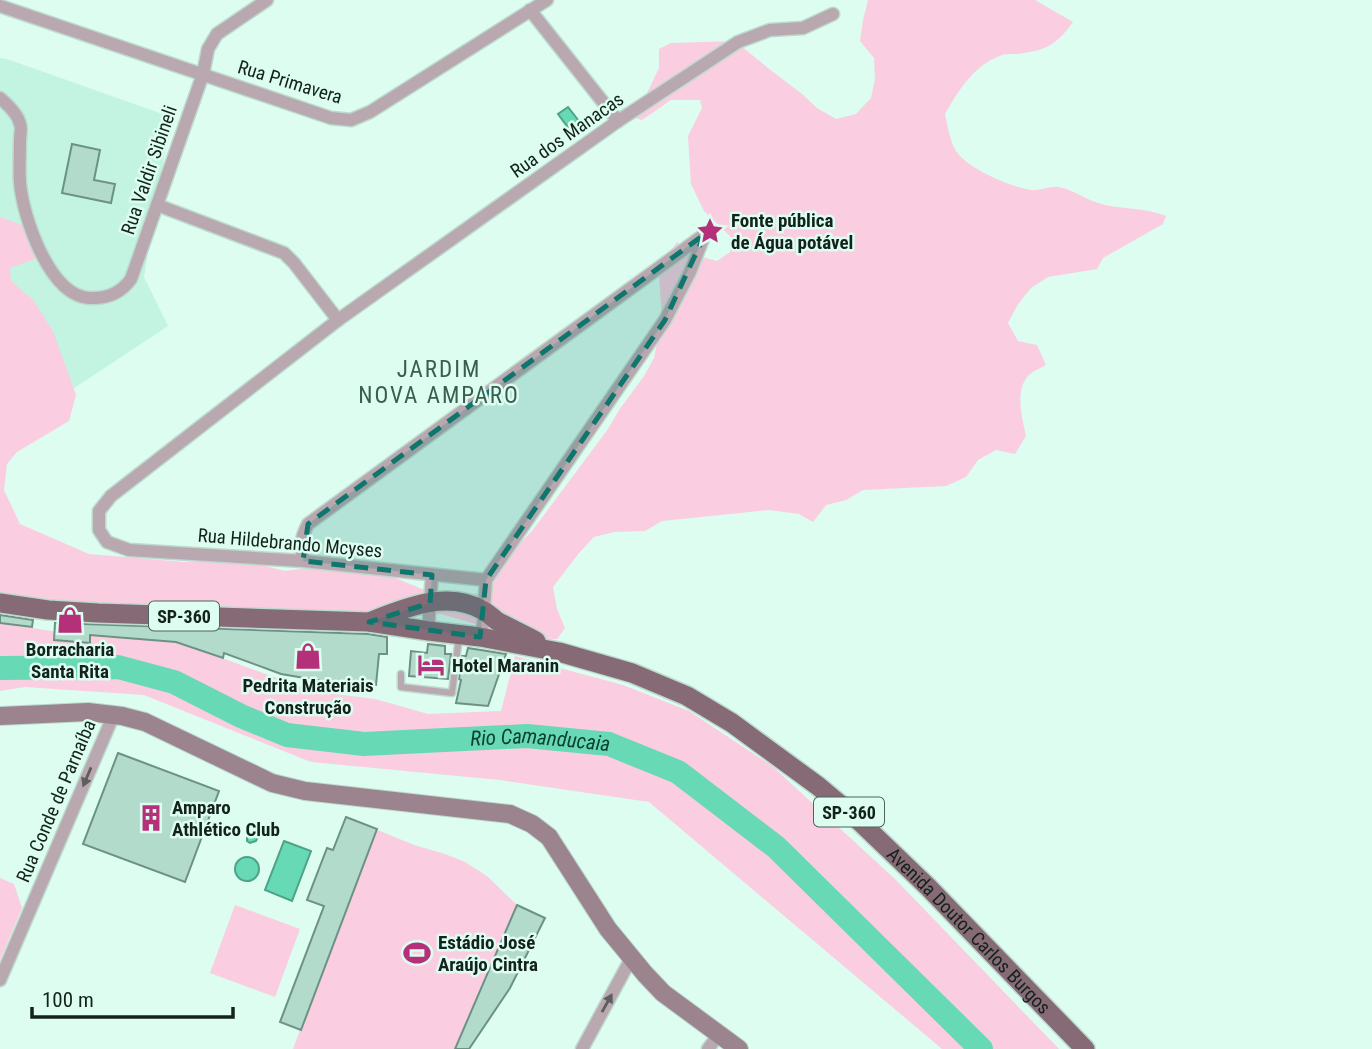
<svg xmlns="http://www.w3.org/2000/svg" width="1372" height="1049" font-family="'Roboto Condensed',sans-serif">
	<rect width="100%" height="100%" fill="#dcfdf0"/>
	<!-- built -->
	<path fill="#c2f4e1" d="M0 58 7 59 171 117 144 277 168 326 0 437Z"/>
	<!-- green -->
	<g fill="#fbcde1">
		<path d="M868 0H1035L1073 22C1059 41 1049 50 1024 53 1017 55 1008 53 1002 55 975 64 958 91 945 114 948 127 950 145 959 155 972 170 1011 187 1031 190 1040 191 1049 186 1058 187 1073 189 1084 199 1098 203 1120 210 1145 207 1166 216L1163 224 1103 258 1097 269 1048 277 1031 288 1018 304 1008 323 1018 341 1037 345 1046 365C1041 368 1035 370 1030 374 1014 388 1022 418 1026 436L1015 454 996 450 978 460 966 477 946 486 863 490 846 500 826 505 813 522 799 514 769 510 662 521 645 531 614 532 594 537 579 553 553 587 557 609 565 628 557 639 524 638 441 614 372 620 170 617 0 595V217L25 226 40 262 35 259 10 268 11 281 33 300 53 331 76 395 69 421 17 452 7 464 4 490 20 524 89 554 184 562 237 559 285 571 300 569H318L383 573 442 597 482 593 496 577 506 551 517 546 532 531 608 429 619 410 644 376 654 358 662 317 659 275 668 255 677 242 687 253 717 261 730 252 733 239 704 211 691 184 688 136 702 108 700 100H671L642 120 635 118 659 68V49L671 43 735 41 768 68 802 94 817 108 836 119 856 114 871 98 875 79 874 58 860 41 863 20Z"/>
		<path d="M0 623 71 634 178 642 312 691 375 699 428 714 501 711 515 656 623 685 689 711 772 766 895 879 1059 1049H942L649 802 500 780 311 762 144 695 25 687 0 691Z"/>
		<path d="M346 817 414 845 445 854 465 862 487 876 517 905 545 918 510 988 469 1049H293L300 1030 280 1022 324 907 307 900 327 848 334 850Z"/>
		<path d="M0 878 14 884 22 908 0 960Z"/>
		<path d="M235 905 300 929 275 997 210 973Z"/>
	</g>
	<!-- water -->
	<g fill="#67d9b5" stroke="#4ea287" stroke-width="2">
		<path d="M568 107 582 125 572 133 558 114Z"/>
		<path d="M258 826 264 828 265 832H260L256 841 250 843 247 841V834L251 827Z"/>
		<path d="M284 841 311 851 292 901 265 890Z"/>
		<circle cx="247" cy="869" r="12"/>
	</g>
	<g fill="none" stroke-linecap="round" stroke-linejoin="round">
		<!-- river -->
		<path stroke="#67d9b5" stroke-width="24" id="s1" d="M0 668 118 667 174 682 241 716 287 735 364 744 527 736 609 744 678 772 776 847 981 1049"/>
	</g>
	<!-- building -->
	<g fill="#b2dbcb" stroke="#6c9284" stroke-width="2">
		<path d="M72 144 100 150 94 180 115 184 111 203 62 193Z"/>
		<path d="M0 615 33 620 32 627 0 623Z"/>
		<path d="M55 623 368 634 387 637V654H379L376 685 334 683 281 674 224 653 223 658 176 642 90 635V643L54 640Z"/>
		<path d="M428 644 445 646V654H451L448 679 409 676 411 651 427 653Z"/>
		<path d="M468 648 506 654 488 706 456 703 461 680 459 679 462 656H466Z"/>
		<path d="M118 753 219 791 185 882 83 844Z"/>
		<path d="M346 817 377 829 301 1030 280 1022 324 906 307 900 327 848 333 850Z"/>
		<path d="M517 905 545 918 510 988 469 1049H455Z"/>
	</g>
	<g fill="none" stroke-linecap="round" stroke-linejoin="round">
		<defs>
			<path id="lane" d="M401 674V687L452 693 459 637"/>
			<g id="street">
				<path d="M0 6 331 118 351 120 370 112 547 0"/>
				<path d="M530 10 618 121"/>
				<path d="M0 98C7 104 18 114 20 124 22 128 20 135 20 140 20 154 19 169 20 183 23 217 49 295 89 298 106 299 121 293 131 279L203 74 208 49 217 34 267 0"/>
				<path d="M157 205 284 253 294 263 338 320"/>
				<path d="M303 561C300 546 301 537 308 524L705 234"/>
				<path d="M486 580 303 561 129 550 107 542 99 530V511L111 496 338 320 618 121 738 42 770 30 803 28 833 14"/>
				<path d="M429 631V614L432 575"/>
				<path d="M480 637 483 625 486 580 665 320 690 272 705 234"/>
				<path d="M0 980 114 714"/>
				<path d="M582 1049 632 957"/>
				<path d="M708 1049 719 1034"/>
			</g>
			<path id="secondary" d="M0 716 88 712 122 716 145 722 272 783 305 791 510 814 532 824 549 837 608 929 645 974 663 993 739 1049"/>
			<g id="primary">
				<path id="s2" d="M0 603 48 610 98 613 369 622 429 631 480 637 559 652 632 673 687 696 732 723 818 786 855 817 928 887 1085 1049"/>
				<path d="M369 622C404 608 448 589 484 611 489 614 493 618 497 621 510 628 523 634 536 641"/>
			</g>
		</defs>
		<!-- lane casing -->
		<use href="#lane" stroke="#bcdace" stroke-width="9"/>
		<!-- street casing -->
		<use href="#street" stroke="#bcdace" stroke-width="15"/>
		<!-- secondary casing -->
		<use href="#secondary" stroke="#bcdace" stroke-width="20"/>
		<!-- primary casing -->
		<use href="#primary" stroke="#bcdace" stroke-width="22"/>
		<!-- lane -->
		<use href="#lane" stroke="#b9a8af" stroke-width="6"/>
		<!-- street -->
		<use href="#street" stroke="#b9a8af" stroke-width="12"/>
		<!-- secondary -->
		<use href="#secondary" stroke="#9c848e" stroke-width="18"/>
		<!-- primary -->
		<use href="#primary" stroke="#866a76" stroke-width="19"/>
	</g>
	<!-- one-way arrows -->
	<defs><path id="oneway-solid" d="M-6-.8H1V-3.2L6.5 0L1 3.2V.8H-6Z" transform="scale(1.75)"/></defs>
	<g fill="#5e5e5f">
		<use href="#oneway-solid" transform="translate(87 777) rotate(113)"/>
		<use href="#oneway-solid" transform="translate(607 1003) rotate(-61)"/>
	</g>
	<!-- marked area -->
	<path fill="#0f766e" fill-opacity="0.2" stroke="#0f766e" stroke-width="5" stroke-dasharray="14 9" stroke-linejoin="round" d="M705 234 665 320 486 580 480 637 369 622 430 603 432 575 303 561 308 524Z"/>
	<!-- icons -->
	<defs>
		<symbol id="sight-bare" viewBox="-9 -9 18 18"><path d="M0-6L1.8-2.2L6-1.7L2.9 1.2L3.7 5.4L0 3.3L-3.7 5.4L-2.9 1.2L-6-1.7L-1.8-2.2Z" fill="#b4317a" stroke="#dcfdf0" stroke-width="2.5" paint-order="stroke"/></symbol>
		<symbol id="shop-bare" viewBox="-9 -9 18 18"><path d="M-5-2.5h2.3a2.7 3.5 0 0 1 5.4 0H5L5.5 6h-11ZM-1.5-2.5h3a1.5 2.3 0 0 0-3 0Z" fill="#b4317a" stroke="#dcfdf0" stroke-width="2.5" paint-order="stroke"/></symbol>
		<symbol id="hotel-bare" viewBox="-9 -9 18 18"><path d="M-6-4.5h1.5V1H6V5H4.5V3h-9V5H-6ZM-4 0a1.8 1.8 0 1 1 3.6 0ZM.5 0V-2.5h3Q6-2.5 6 0Z" fill="#b4317a" stroke="#dcfdf0" stroke-width="2.5" paint-order="stroke"/></symbol>
		<symbol id="building-bare" viewBox="-9 -9 18 18"><path d="M-4-6H4V6H1V3H-1V6H-4ZM-2.5-4.3h1.7v1.8h-1.7ZM.8-4.3h1.7v1.8H.8ZM-2.5-1h1.7V.8h-1.7ZM.8-1h1.7V.8H.8Z" fill="#b4317a" stroke="#dcfdf0" stroke-width="2.5" paint-order="stroke"/></symbol>
		<symbol id="stadium-bare" viewBox="-9 -9 18 18"><path d="M0-5a6.5 5 0 1 0 0 10a6.5 5 0 1 0 0-10ZM-3.5-1.8h7v3.6h-7Z" fill="#b4317a" stroke="#dcfdf0" stroke-width="2.5" paint-order="stroke"/></symbol>
	</defs>
	<g fill-rule="evenodd">
		<use href="#sight-bare" x="691" y="212" width="38" height="38"/>
		<use href="#shop-bare" x="51" y="601" width="38" height="38"/>
		<use href="#shop-bare" x="289" y="637" width="38" height="38"/>
		<use href="#hotel-bare" x="412" y="646" width="38" height="38"/>
		<use href="#building-bare" x="132" y="799" width="38" height="38"/>
		<use href="#stadium-bare" x="398" y="934" width="38" height="38"/>
	</g>
	<g text-anchor="middle" dominant-baseline="central" stroke-width="5" stroke-linejoin="round" paint-order="stroke">
		<!-- shield labels -->
		<g fill="#dcfdf0" stroke="#4f645c" stroke-width="2">
			<rect x="149" y="601.5" width="70" height="29" rx="5"/>
			<rect x="814" y="797.5" width="70" height="29" rx="5"/>
		</g>
		<g font-size="18" font-weight="bold" fill="#13221d">
			<text x="184" y="616">SP-360</text>
			<text x="849" y="812">SP-360</text>
		</g>
		<!-- street labels -->
		<g font-size="19" fill="#13221d" stroke="#dcfdf0">
			<text transform="translate(290 82) rotate(17)">Rua Primavera</text>
			<text transform="translate(567 135) rotate(-35)">Rua dos Manacas</text>
			<text transform="translate(149 170) rotate(-71)">Rua Valdir Sibineli</text>
			<text transform="translate(290 543) rotate(5)">Rua Hildebrando Mcyses</text>
			<text transform="translate(56 801) rotate(-67)">Rua Conde de Parnaíba</text>
			<text stroke="none"><textPath href="#s2" startOffset="1066">Avenida Doutor Carlos Burgos</textPath></text>
		</g>
		<!-- poi labels -->
		<g font-size="19" font-weight="bold" fill="#13221d" stroke="#dcfdf0" text-anchor="start">
			<text x="731" y="220">Fonte pública<tspan x="731" dy="22">de Água potável</tspan></text>
			<text x="70" y="649" text-anchor="middle">Borracharia<tspan x="70" dy="22">Santa Rita</tspan></text>
			<text x="452" y="665">Hotel Maranin</text>
			<text x="308" y="685" text-anchor="middle">Pedrita Materiais<tspan x="308" dy="22">Construção</tspan></text>
			<text x="172" y="807">Amparo<tspan x="172" dy="22">Athlético Club</tspan></text>
			<text x="438" y="942">Estádio José<tspan x="438" dy="22">Araújo Cintra</tspan></text>
		</g>
		<!-- water labels -->
		<g font-size="21" font-style="italic" fill="#0c4031" stroke="#dcfdf0">
			<text stroke="none"><textPath href="#s1" startOffset="555">Rio Camanducaia</textPath></text>
		</g>
		<!-- quarter labels -->
		<g font-size="23" letter-spacing="2" fill="#395e51" stroke="#dcfdf0">
			<text x="439" y="369">JARDIM<tspan x="439" dy="26">NOVA AMPARO</tspan></text>
		</g>
	</g>
	<!-- scale -->
	<path d="M32 1007v10h201v-10" fill="none" stroke="#13221d" stroke-width="3.5"/>
	<text x="42" y="1007" font-size="21" fill="#13221d" stroke="#dcfdf0" stroke-width="5" paint-order="stroke">100 m</text>
</svg>
